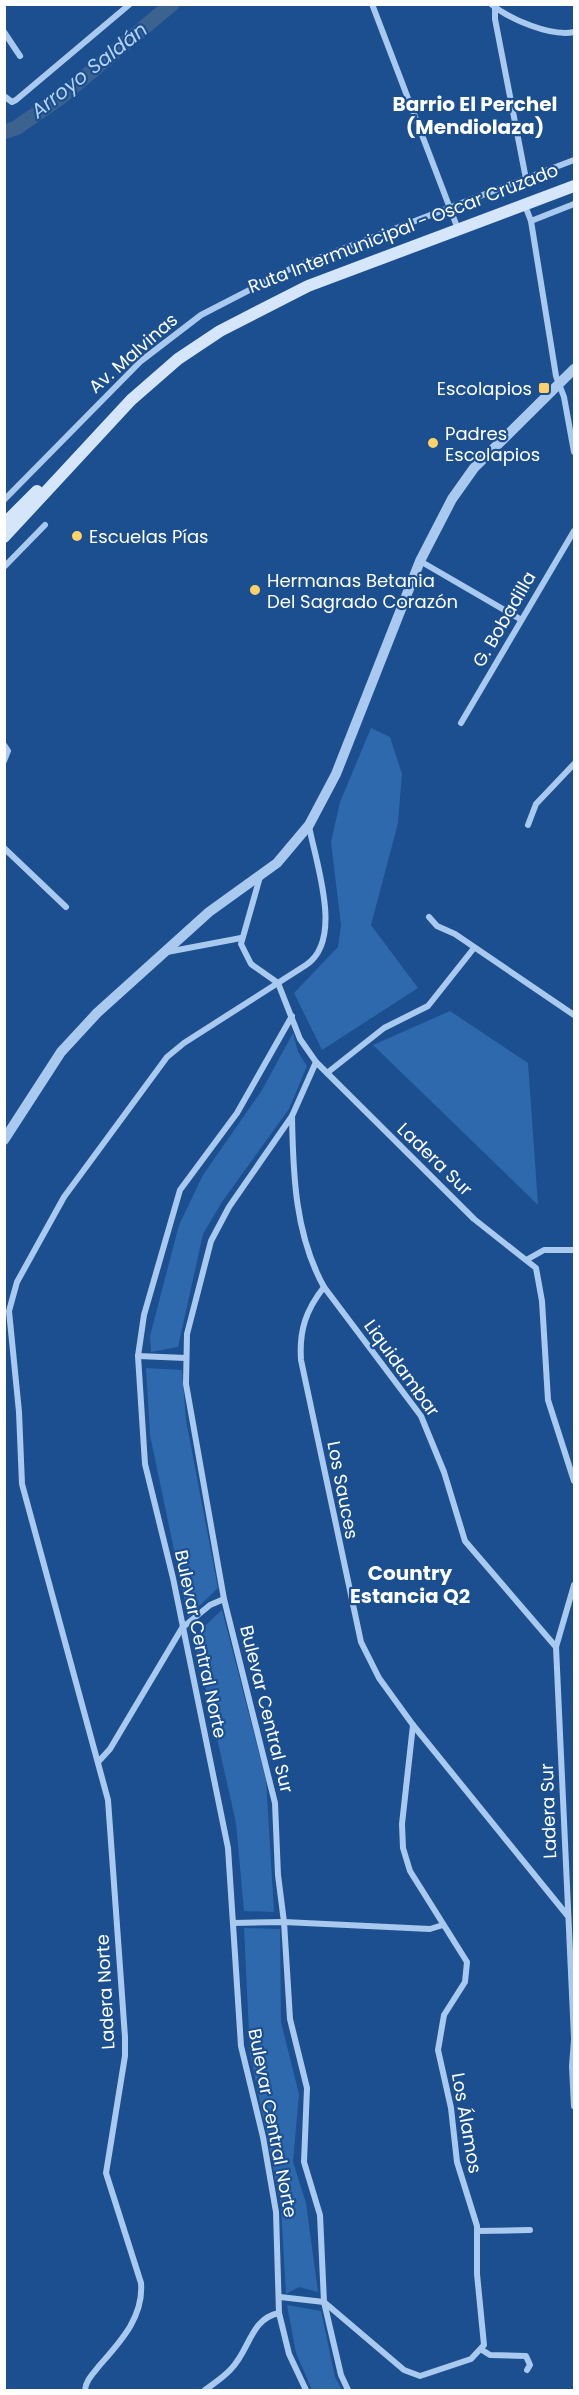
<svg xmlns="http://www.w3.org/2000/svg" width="579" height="2395" font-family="Poppins,sans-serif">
	<rect width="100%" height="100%" fill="#1b4f8f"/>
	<!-- green -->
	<g fill="#2e69ad">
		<path d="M371 728 390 737 402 774 398 823 371 925 418 988 322 1050 294 993 338 947 341 925 331 842 340 802Z"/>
		<path d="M450 1011 528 1063 538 1205 373 1045Z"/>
		<path d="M293 1033 298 1052 307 1066 289 1109 222 1202 203 1234 178 1347 151 1352 150 1336 179 1225 203 1175 262 1090Z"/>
		<path d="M146 1368 182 1370 186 1420 218 1588 188 1617 150 1435Z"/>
		<path d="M222 1610 266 1780 274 1912 244 1911 236 1823 194 1636Z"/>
		<path d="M244 1928 280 1929 281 2022 299 2094 293 2162 306 2203 318 2292 299 2287 286 2294 281 2207 250 2053Z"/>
		<path d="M287 2305 321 2311 335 2377 342 2390H312L296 2353Z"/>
	</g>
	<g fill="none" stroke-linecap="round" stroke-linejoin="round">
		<!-- river -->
		<path stroke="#3c6290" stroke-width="15" d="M4 132 16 128 61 97 172 4"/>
		<!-- minor -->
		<g stroke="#a9c9ee" stroke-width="6">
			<path d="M372 4 456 224"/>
			<path d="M491 4C509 19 551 37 574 32"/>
			<path d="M495 8V19L526 179"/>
			<path d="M4 32 20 56"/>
			<path d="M4 96 12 102 16 100 130 4"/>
			<path d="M524 203 531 221 556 376 564 397 574 452"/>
			<path d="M531 221 574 204"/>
			<path d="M4 500 141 361 201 315 290 269 574 160"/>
			<path d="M420 561 520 619"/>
			<path d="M4 567 45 525"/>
			<path d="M461 723 574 531"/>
			<path d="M4 745 8 751 4 761"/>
			<path d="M528 825 536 804 574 764"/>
			<path d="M4 848 66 907"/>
			<path d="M260 877 241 944 251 964 278 983 300 1039 316 1062 474 1219 536 1268 542 1301 548 1400 574 1481"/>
			<path d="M429 917 437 926 455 934 574 1015"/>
			<path d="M167 952 241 938"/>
			<path d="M292 1016 237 1113 180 1190 144 1315 138 1356 145 1464 173 1578 228 1848 241 2046 263 2137 276 2212 279 2313 289 2354 306 2390"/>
			<path d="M316 1062 292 1116 229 1207 211 1241 187 1334 186 1384 224 1599 275 1803 278 1875 284 1922 290 2019 307 2088 304 2162 320 2215 324 2302 341 2375 348 2390"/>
			<path d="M327 1073 384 1028 428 1006 474 948"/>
			<path d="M292 1116C293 1174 295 1235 324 1287L421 1416 444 1472 465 1541 556 1647"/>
			<path d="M528 1259 544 1250H574"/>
			<path d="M324 1287C306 1310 299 1330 301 1360L361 1642 379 1678 413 1725 567 1915"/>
			<path d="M138 1356 186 1358"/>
			<path d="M574 1585 556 1647 574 2038"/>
			<path d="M99 1761 110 1749 182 1628 210 1605 224 1599"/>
			<path d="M233 1923 284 1922 430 1929 443 1925"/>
			<path d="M574 2040 572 2066 574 2106"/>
			<path d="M477 2231 530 2230"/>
			<path d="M280 2297 324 2302 404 2370 420 2376 471 2359 484 2345 477 2274V2226L457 2162 451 2108 438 2050 444 2015 465 1982 467 1962 410 1871 403 1848 402 1824 413 1725"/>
			<path d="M482 2350 490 2355 526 2356 530 2365 527 2370"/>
			<path d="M85 2390C86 2380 93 2374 99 2366 120 2342 144 2317 141 2283L106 2173 125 2056V2037L108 1800 22 1484 19 1412 9 1311 17 1282 64 1197 167 1057 184 1043 306 965C344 940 316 864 309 826"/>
			<path d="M205 2390C213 2384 224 2377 231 2369 250 2350 250 2319 279 2313"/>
		</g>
		<!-- tertiary -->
		<path stroke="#a9c9ee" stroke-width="10" d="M4 1140 61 1052 97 1013 209 912 277 863 309 825 336 774 420 561 452 499 474 468 574 369"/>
		<!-- secondary -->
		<g stroke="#d6e6fa" stroke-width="12">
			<path d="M4 524 37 491"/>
			<path d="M4 537 131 400 178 359 220 331 308 286 574 186"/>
		</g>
	</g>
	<!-- markers -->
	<g fill="#ffd166" stroke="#1b4f8f" stroke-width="2">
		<rect x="538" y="382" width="12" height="12" rx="3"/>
		<circle cx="433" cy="443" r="6"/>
		<circle cx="77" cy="536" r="6"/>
		<circle cx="255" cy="590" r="6"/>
	</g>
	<g text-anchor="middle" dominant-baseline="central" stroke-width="4.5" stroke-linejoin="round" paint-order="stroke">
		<!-- street labels -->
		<g font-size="18" fill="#fff" stroke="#1b4f8f">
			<text transform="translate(403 228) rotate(-21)">Ruta Intermunicipal - Oscar Cruzado</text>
			<text transform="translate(133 353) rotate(-41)">Av. Malvinas</text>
			<text transform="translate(504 619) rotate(-60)">G. Bobadilla</text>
			<text transform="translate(435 1159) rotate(44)">Ladera Sur</text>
			<text transform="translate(402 1368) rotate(54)">Liquidambar</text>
			<text transform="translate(343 1490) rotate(79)">Los Sauces</text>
			<text transform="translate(201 1644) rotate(78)">Bulevar Central Norte</text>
			<text transform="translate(267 1709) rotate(76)">Bulevar Central Sur</text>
			<text transform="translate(548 1811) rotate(-92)">Ladera Sur</text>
			<text transform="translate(105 1992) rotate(-93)">Ladera Norte</text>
			<text transform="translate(273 2123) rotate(79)">Bulevar Central Norte</text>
			<text transform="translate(467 2123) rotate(80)">Los Álamos</text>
		</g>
		<!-- poi labels -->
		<g font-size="18" fill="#fff" stroke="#1b4f8f" text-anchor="start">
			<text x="532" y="388" text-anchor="end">Escolapios</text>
			<text x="445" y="433">Padres<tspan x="445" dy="21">Escolapios</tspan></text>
			<text x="89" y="536">Escuelas Pías</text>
			<text x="267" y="580">Hermanas Betania<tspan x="267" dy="21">Del Sagrado Corazón</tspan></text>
		</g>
		<!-- water labels -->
		<g font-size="20" font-style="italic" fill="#b5d3f5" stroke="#1b4f8f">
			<text transform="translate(89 70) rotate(-38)">Arroyo Saldán</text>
		</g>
		<!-- neighbourhood labels -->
		<g font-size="20" font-weight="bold" fill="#fff" stroke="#1b4f8f">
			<text x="475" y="104">Barrio El Perchel<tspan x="475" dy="23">(Mendiolaza)</tspan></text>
			<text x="410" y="1573">Country<tspan x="410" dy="23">Estancia Q2</tspan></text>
		</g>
	</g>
	<!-- border -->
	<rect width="579" height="2395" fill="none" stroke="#ffffff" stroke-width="12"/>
</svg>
